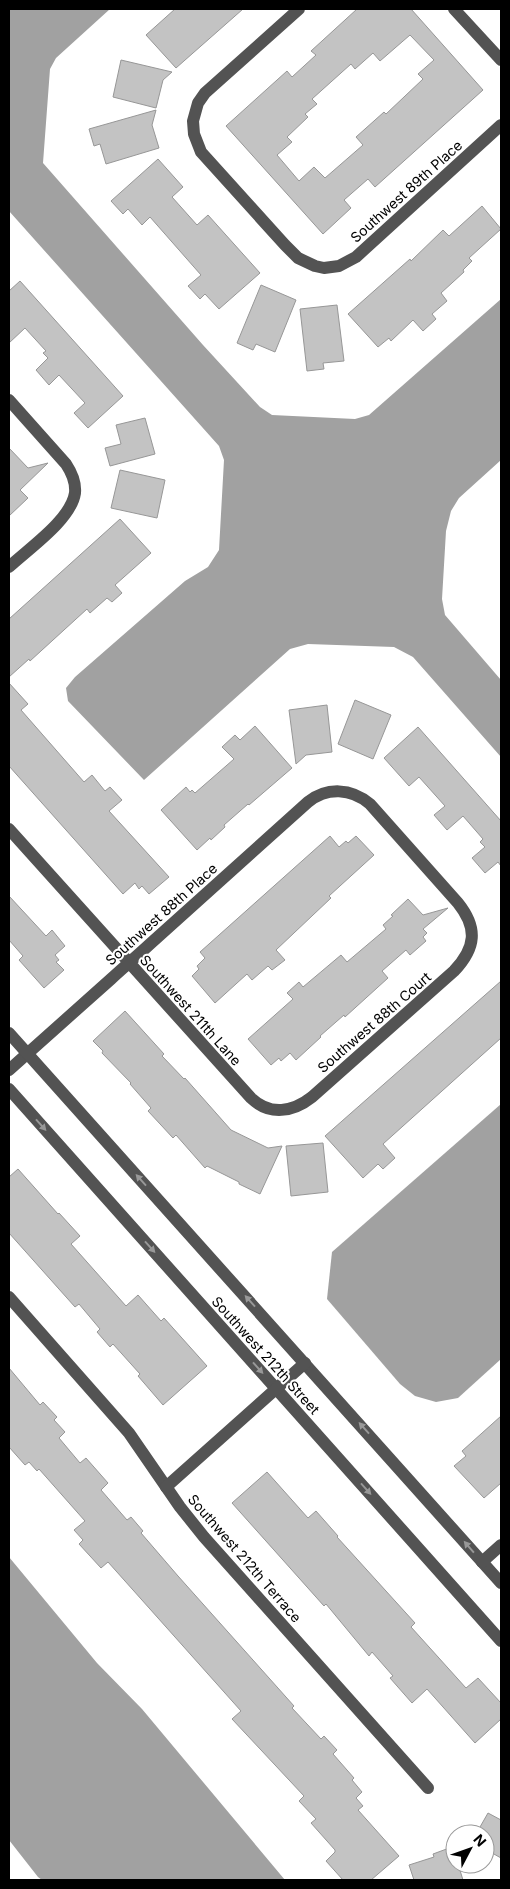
<svg xmlns="http://www.w3.org/2000/svg" width="510" height="1889" font-family="Inter,sans-serif">
	<rect width="100%" height="100%" fill="#fff"/>
	<!-- water -->
	<g fill="#a1a1a1">
		<path d="M9 9H110L56 58 50 69 43 163 203 345 260 407 272 415 355 419 369 415 501 299V460L459 498 451 511 446 531 442 599 445 615 501 680V757L413 657 394 647 308 644 290 649 144 780 68 701 66 688 75 677 185 581 208 567 219 550 224 460 219 446 9 211Z"/>
		<path d="M501 1104V1359L458 1398 436 1402 415 1396 400 1384 327 1299 332 1252Z"/>
		<path d="M9 1557 97 1663 142 1709 285 1880H42L38 1877 9 1840Z"/>
	</g>
	<!-- building -->
	<g fill="#c3c3c3" stroke="#979797" fill-rule="evenodd">
		<path d="M175 9H243L176 68 146 35Z"/>
		<path d="M357 9H411L483 90 375 187 368 179 344 200 351 208 323 234 226 126 287 71 292 77 316 55 311 51ZM410 35 434 60 418 74 423 79 386 114 384 112 356 137 363 145 325 178 314 167 299 181 277 155 292 142 287 137 308 117 305 114 317 104 312 99 351 64 355 69 373 53 380 61Z"/>
		<path d="M121 60 172 72 163 80 156 108 113 97Z"/>
		<path d="M156 110 152 125 159 148 106 164 100 144 94 146 89 129Z"/>
		<path d="M158 159 183 187 172 197 197 225 208 215 260 273 219 309 205 294 200 299 188 286 201 275 150 217 142 225 128 209 123 214 111 201Z"/>
		<path d="M482 206 501 229 469 258 472 261 463 270 464 272 441 293 447 301 432 314 436 319 423 331 413 320 391 341 389 338 378 347 348 314 410 259 411 261 443 230 449 236Z"/>
		<path d="M20 281 123 396 88 428 74 413 85 403 59 375 49 385 36 370 48 358 43 353 46 351 25 328 9 343V291Z"/>
		<path d="M261 285 296 300 275 352 256 344 253 350 237 343Z"/>
		<path d="M337 305 344 361 323 363 324 369 307 371 300 309Z"/>
		<path d="M145 418 155 454 110 466 105 448 121 444 116 425Z"/>
		<path d="M9 448 28 468 48 463 20 490 28 498 9 516Z"/>
		<path d="M120 470 165 480 157 518 111 508Z"/>
		<path d="M120 519 151 553 115 585 122 593 112 602 107 598 90 613 87 609 30 661 29 659 9 677V619Z"/>
		<path d="M9 683 28 704 21 710 84 782 92 775 105 791 110 787 122 800 109 811 169 877 149 894 142 886 139 889 135 883 123 894 9 766Z"/>
		<path d="M355 700 391 715 373 759 338 744Z"/>
		<path d="M327 705 332 752 306 755 296 764 289 710Z"/>
		<path d="M255 726 292 768 249 805 248 804 224 825 225 827 211 840 210 838 197 850 161 810 186 787 190 792 192 790 195 793 234 759 222 747 235 735 240 740Z"/>
		<path d="M418 727 501 821V866L498 862 485 873 472 858 485 847 480 842 483 839 463 816 447 830 434 815 445 806 419 777 409 786 384 758Z"/>
		<path d="M330 836 339 847 346 841 348 843 356 836 374 855 329 896 331 898 276 950 285 960 272 970 268 966 252 980 247 974 215 1003 192 976 199 969 197 966 205 958 200 952Z"/>
		<path d="M9 896 46 936 52 930 65 946 55 955 59 960 56 962 64 970 44 988 19 960 23 956 9 940Z"/>
		<path d="M408 899 423 915 448 908 423 929 427 933 423 937 426 941 410 955 406 950 382 971 388 978 345 1017 344 1015 320 1036 321 1037 296 1060 290 1053 281 1061 279 1058 271 1065 248 1039 293 999 287 993 299 982 303 987 341 955 347 962 386 929 383 925 393 916 391 915Z"/>
		<path d="M501 981V1038L383 1144 395 1158 383 1169 378 1164 363 1178 325 1136Z"/>
		<path d="M125 1011 164 1054 162 1056 184 1079 185 1078 231 1130 268 1148 282 1146 260 1194 239 1184V1182L207 1166 205 1168 176 1135 173 1138 148 1111 151 1108 130 1084 131 1083 102 1053 103 1051 93 1041Z"/>
		<path d="M323 1143 328 1192 291 1196 286 1146Z"/>
		<path d="M18 1169 58 1214 59 1213 80 1236 71 1244 126 1306 138 1295 161 1321 164 1318 207 1366 163 1405 138 1376 140 1374 113 1344 110 1347 97 1332 100 1329 79 1304 75 1307 9 1233V1177Z"/>
		<path d="M9 1368 40 1405 43 1402 57 1417 54 1420 65 1432 59 1438 80 1463 86 1458 108 1483 101 1490 127 1520 131 1517 143 1531 141 1533 178 1576 294 1706 292 1708 321 1739 324 1736 337 1750 333 1754 354 1778 352 1780 362 1792 356 1798 363 1806 358 1810 399 1856 371 1880H343L326 1861 335 1852V1850L311 1823 316 1819 299 1801 304 1796 232 1719 241 1711 108 1562 101 1568 79 1544 83 1540 74 1530 85 1521 39 1469 37 1471 29 1462 25 1465 9 1447Z"/>
		<path d="M501 1416V1483L484 1498 454 1466 466 1456 462 1451Z"/>
		<path d="M267 1472 308 1518 316 1511 338 1536 337 1537 415 1623 411 1627 466 1688 478 1678 501 1703V1719L475 1743 427 1689 412 1703 390 1678 393 1676 372 1652 369 1656 326 1604 324 1606 232 1503Z"/>
		<path d="M488 1813 501 1820V1858L485 1849V1834H476Z"/>
		<path d="M452 1847 455 1855V1864H458L463 1880H414L409 1865 434 1857 433 1854Z"/>
	</g>
	<g fill="none" stroke-linecap="round" stroke-linejoin="round">
		<!-- minor -->
		<g stroke="#535353" stroke-width="12">
			<path d="M299 9 205 93 198 103 193 121 194 134 201 152 285 245 298 258 315 266 324 268 339 266 356 257 501 125"/>
			<path d="M454 9 501 60"/>
			<path d="M9 400 66 464C72 473 76 482 75 493 71 520 28 549 9 567"/>
			<path d="M9 829 251 1098C270 1116 293 1112 312 1097L454 971C476 948 478 928 458 903L370 804C351 788 327 787 308 802L150 944C137 956 124 967 111 979L9 1070"/>
			<path d="M9 1033 501 1583"/>
			<path d="M9 1089 501 1641"/>
			<path d="M9 1297 129 1433 180 1507 204 1537 428 1788"/>
			<path d="M166 1487 305 1363"/>
			<path d="M482 1562 501 1545"/>
		</g>
	</g>
	<!-- one-way arrows -->
	<defs><path id="oneway-solid" d="M-6-.8H1V-3.2L6.5 0L1 3.2V.8H-6Z" transform="scale(1.25)"/></defs>
	<g fill="#989898">
		<use href="#oneway-solid" transform="translate(41 1125) rotate(48)"/>
		<use href="#oneway-solid" transform="translate(141 1180) rotate(-132)"/>
		<use href="#oneway-solid" transform="translate(150 1247) rotate(48)"/>
		<use href="#oneway-solid" transform="translate(250 1301) rotate(-132)"/>
		<use href="#oneway-solid" transform="translate(258 1368) rotate(48)"/>
		<use href="#oneway-solid" transform="translate(364 1428) rotate(-132)"/>
		<use href="#oneway-solid" transform="translate(366 1489) rotate(48)"/>
		<use href="#oneway-solid" transform="translate(469 1547) rotate(-131)"/>
	</g>
	<g text-anchor="middle" dominant-baseline="central" stroke-width="4" stroke-linejoin="round" paint-order="stroke">
		<!-- street labels -->
		<g font-size="14" fill="#000" stroke="#fff">
			<text transform="translate(406 191) rotate(-42)">Southwest 89th Place</text>
			<text transform="translate(161 914) rotate(-42)">Southwest 88th Place</text>
			<text transform="translate(191 1010) rotate(48)">Southwest 211th Lane</text>
			<text transform="translate(374 1022) rotate(-41)">Southwest 88th Court</text>
			<text transform="translate(266 1355) rotate(48)">Southwest 212th Street</text>
			<text transform="translate(245 1558) rotate(49)">Southwest 212th Terrace</text>
		</g>
	</g>
	<!-- border -->
	<rect width="510" height="1889" fill="none" stroke="#000000" stroke-width="20"/>
	<!-- north arrow -->
	<g transform="translate(470 1849) rotate(49)"><circle r="24" fill="#ffffff" stroke="#999999"/>
	<path d="M0-4L9 19L0 12L-9 19Z" fill="#000000"/>
	<text y="-8" font-size="14" font-weight="bold" text-anchor="middle" fill="#000000">N</text>
	</g>
</svg>
